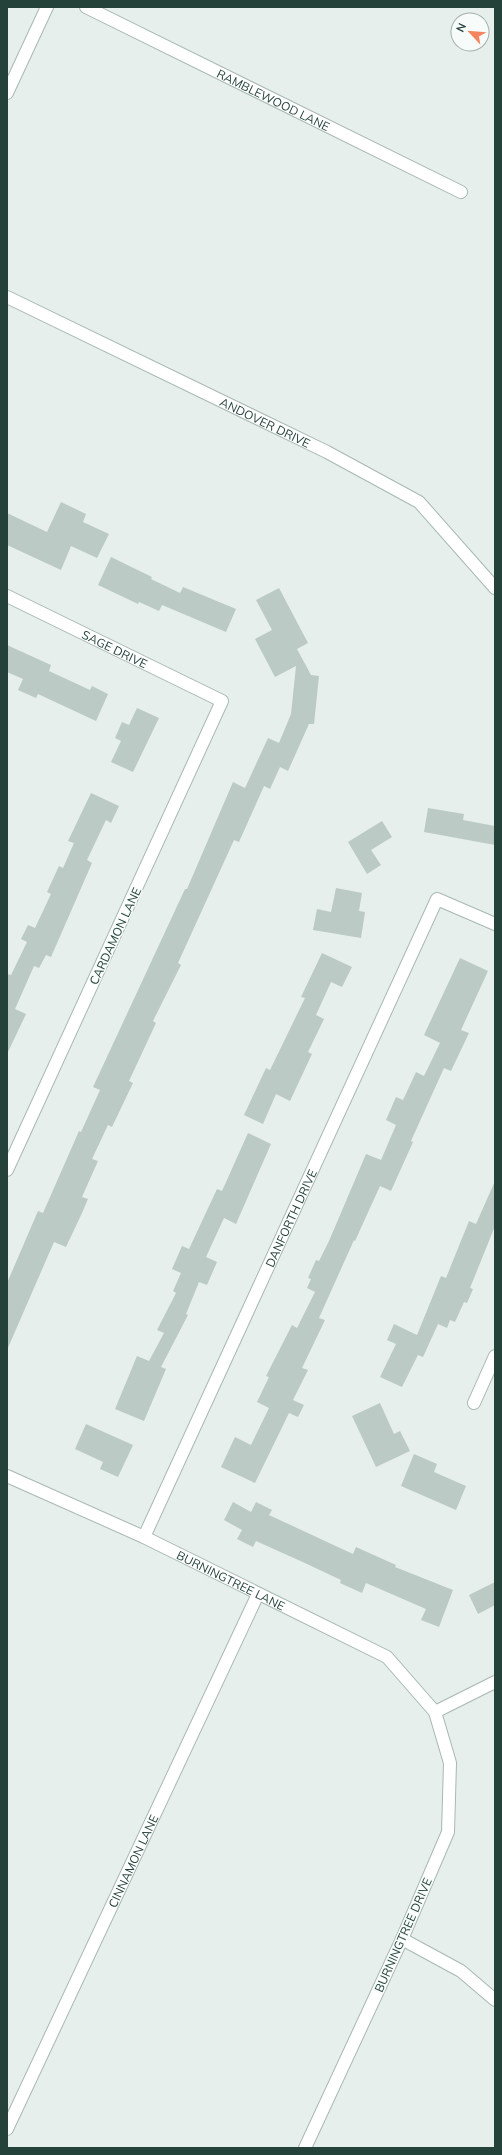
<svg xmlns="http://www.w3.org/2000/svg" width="502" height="2155" font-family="Mulish,sans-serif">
	<rect width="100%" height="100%" fill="#e6efeb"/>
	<!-- building -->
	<g fill="#bbcac4">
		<path d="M61 502 86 514 83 522 109 534 97 558 71 546 61 570 7 545V513L47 532Z"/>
		<path d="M111 557 152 577 151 579 180 593 183 587 236 609 226 632 162 605 159 611 139 602 138 604 98 585Z"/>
		<path d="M279 588 308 643 297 649 311 675 319 676 314 724H309L288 771 280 767 270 789 264 786 239 842 234 840 178 963 181 965 153 1021 156 1023 129 1081 133 1083 112 1127 108 1125 92 1159 98 1161 82 1197 88 1199 82 1213 66 1247 54 1242 7 1350V1283L38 1211 43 1213 79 1131 81 1132 100 1090 93 1087 185 889H187L233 782 245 788 268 738 279 743 291 714 296 666 275 677 255 639 272 630 256 600Z"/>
		<path d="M7 645 51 665 49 671 90 690 92 686 108 694 96 721 38 694 36 698 18 690 23 679 7 672Z"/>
		<path d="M137 708 159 718 133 772 111 762 121 741 115 738 122 722 129 725Z"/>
		<path d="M91 793 119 806 111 823 106 820 87 860 92 863 51 957 46 955 39 968 34 966 15 1009 26 1014 7 1054V974L11 975 27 942 21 939 28 925 35 928 51 894 47 892 59 866 63 868 74 843 68 841Z"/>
		<path d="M428 808 464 814 463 820 495 826V845L424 832Z"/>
		<path d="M382 821 392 837 371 850 381 865 367 874 348 842Z"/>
		<path d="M336 888 362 893 359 911 365 912 361 938 313 930 317 909 331 912Z"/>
		<path d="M322 953 352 967 342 987 331 982 316 1015 324 1019 308 1052 312 1054 290 1101 276 1094 263 1124 244 1115 266 1068 270 1070 305 998 301 997Z"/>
		<path d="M460 958 488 971 461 1030 469 1033 451 1071 444 1068 411 1141 413 1142 391 1191 380 1186 355 1241 354 1240 319 1318 325 1320 302 1368 308 1370 293 1400 304 1405 298 1417 289 1413 255 1483 221 1467 235 1437 251 1445 269 1408 257 1402 269 1377 266 1376 292 1325 297 1328 315 1292 307 1288 311 1279 308 1278 316 1260 319 1261 329 1241 366 1154 381 1160 396 1125 386 1120 396 1097 403 1100 416 1072 424 1076 440 1043 424 1035Z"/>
		<path d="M248 1133 271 1144 236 1224 224 1218 206 1257 217 1262 207 1285 199 1282 186 1314 188 1315 161 1367 166 1369 144 1421 115 1409 137 1356 149 1361 164 1333 157 1330 176 1293 173 1291 181 1273 172 1269 182 1246 189 1249 217 1189 222 1191Z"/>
		<path d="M495 1181V1226L470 1288 473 1289 467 1303 464 1302 455 1322 450 1320 447 1328 438 1324 423 1357 418 1355 402 1387 380 1377 396 1344 387 1340 394 1324 417 1335 441 1276 446 1278 469 1221 476 1224Z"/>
		<path d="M380 1403 394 1434 400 1431 410 1451 376 1467 352 1416Z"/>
		<path d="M86 1424 133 1445 118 1477 100 1469 103 1462 75 1449Z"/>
		<path d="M414 1454 437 1464 434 1472 466 1486 456 1510 401 1486Z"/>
		<path d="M233 1502 251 1512 256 1502 272 1510 269 1515 353 1554 356 1547 396 1565 395 1567 453 1590 439 1627 421 1620 426 1609 366 1583 362 1593 340 1583 341 1580 307 1564 256 1541 253 1547 237 1539 242 1530 224 1520Z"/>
		<path d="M495 1582V1605L478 1614 469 1595Z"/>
	</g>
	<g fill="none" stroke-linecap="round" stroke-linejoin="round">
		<defs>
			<g id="minor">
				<path id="s1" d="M86 7 461 192"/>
				<path d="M7 93 47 7"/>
				<path id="s2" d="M7 297 327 452 419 502 495 588"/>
				<path id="s3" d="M7 596 222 701 7 1170"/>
				<path d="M474 1403 495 1356"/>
				<path id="s4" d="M7 1476 144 1537 387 1657 435 1712 450 1763 448 1832 402 1939 305 2148"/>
				<path id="s5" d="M144 1537 437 899 495 924"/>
				<path d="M435 1712 495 1682"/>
				<path d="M402 1939 461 1971 495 2000"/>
				<path id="s6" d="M7 2129 258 1594"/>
			</g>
		</defs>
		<!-- minor casing -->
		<use href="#minor" stroke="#a8b8b2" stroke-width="14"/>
		<!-- minor -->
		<use href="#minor" stroke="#fff" stroke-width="12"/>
	</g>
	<g text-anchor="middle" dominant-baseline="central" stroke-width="3" stroke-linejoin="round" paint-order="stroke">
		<!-- street labels -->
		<g font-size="12" fill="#24423a" stroke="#f7fbf9">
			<text stroke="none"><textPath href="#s1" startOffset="209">RAMBLEWOOD LANE</textPath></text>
			<text stroke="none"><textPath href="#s2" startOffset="287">ANDOVER DRIVE</textPath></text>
			<text stroke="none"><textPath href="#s3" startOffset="120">SAGE DRIVE</textPath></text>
			<text transform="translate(115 936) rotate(-65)">CARDAMON LANE</text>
			<text stroke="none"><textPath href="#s5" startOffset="351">DANFORTH DRIVE</textPath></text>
			<text stroke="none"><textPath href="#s4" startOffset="247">BURNINGTREE LANE</textPath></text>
			<text stroke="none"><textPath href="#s6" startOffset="296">CINNAMON LANE</textPath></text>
			<text transform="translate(403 1935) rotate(-66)">BURNINGTREE DRIVE</text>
		</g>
	</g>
	<!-- border -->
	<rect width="502" height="2155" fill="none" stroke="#24423a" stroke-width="16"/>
	<!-- north arrow -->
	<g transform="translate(470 32) rotate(296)"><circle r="19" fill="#f7fbf9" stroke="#a3b1ad"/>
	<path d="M0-3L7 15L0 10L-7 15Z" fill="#f4845f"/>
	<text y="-6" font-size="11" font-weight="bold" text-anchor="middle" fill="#24423a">N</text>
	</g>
</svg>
